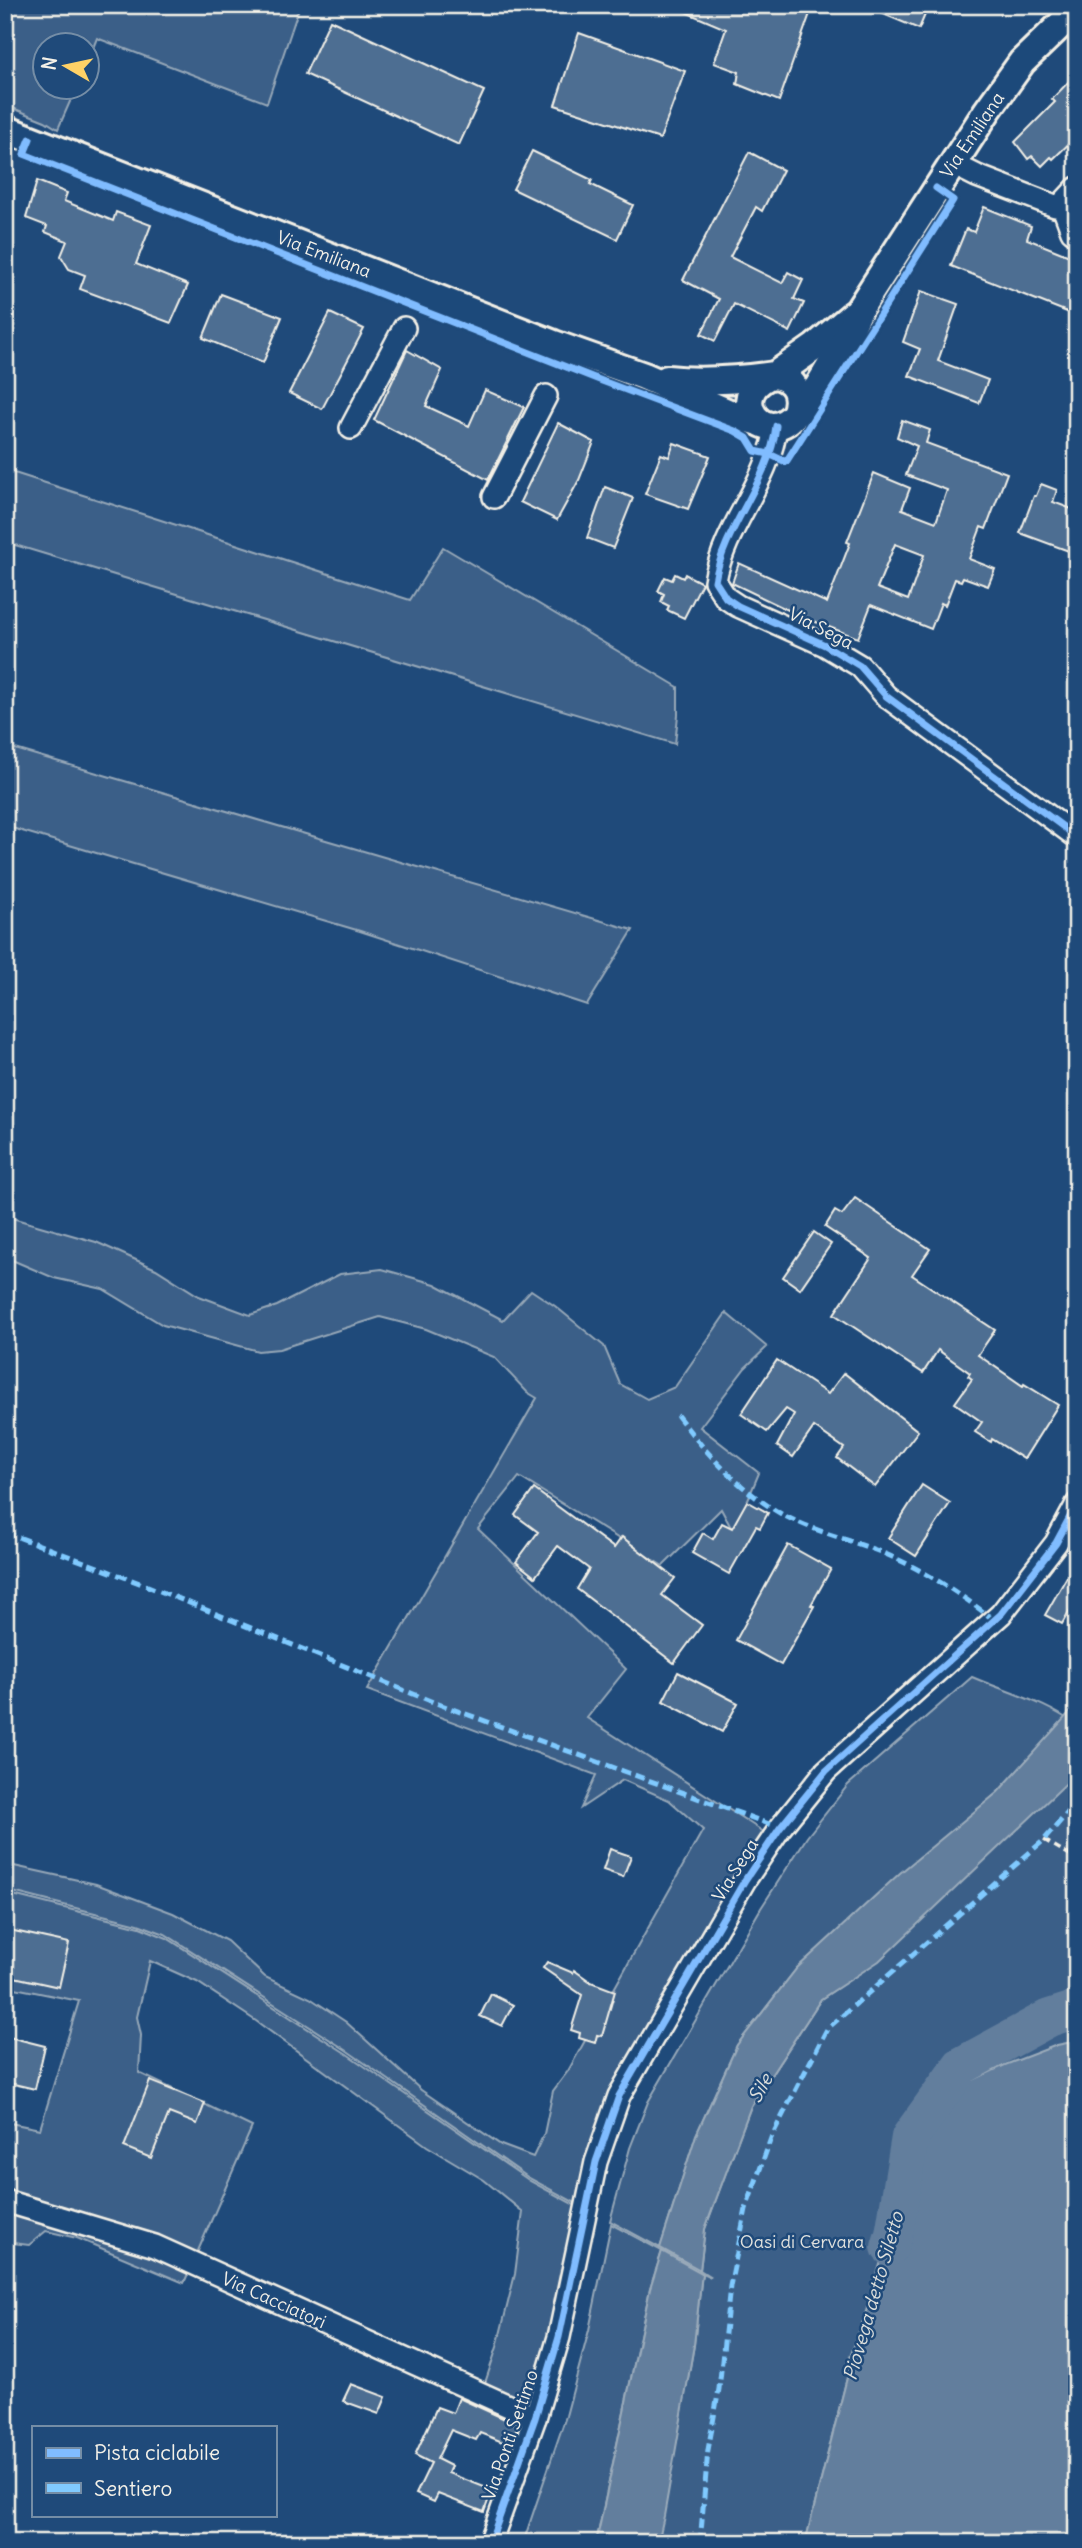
<svg xmlns="http://www.w3.org/2000/svg" width="1082" height="2548" font-family="Delius,sans-serif">
	<rect width="100%" height="100%" fill="#1f4a7a"/>
	<filter id="ink" filterUnits="userSpaceOnUse"><feTurbulence type="fractalNoise" baseFrequency=".0143" numOctaves="2"/><feDisplacementMap in="SourceGraphic" scale="14" xChannelSelector="R" yChannelSelector="G"/><feConvolveMatrix kernelMatrix="1 2 1 2 8 2 1 2 1" color-interpolation-filters="sRGB"/></filter>
	<g filter="url(#ink)">
		<!-- green -->
		<g fill="#3a5f88" stroke="#97a8b8" stroke-width="2">
			<path d="M5 5H300L267 103 97 38 88 60V46H46V88H76L58 129 45 121 5 105Z"/>
			<path d="M5 470 410 600 443 547 678 687V715L675 744 5 542Z"/>
			<path d="M5 746 633 930 587 1005 360 931 5 826Z"/>
			<path d="M5 1216 96 1242 156 1269 199 1296 250 1315 277 1306 340 1274 382 1269 435 1284 503 1320 531 1290 555 1306 604 1346 620 1384 647 1399 675 1387 726 1313 767 1347 745 1368 700 1427 759 1473 734 1533 721 1509 663 1566 519 1477 478 1529 626 1669 587 1718 770 1836 640 2050 581 2206 529 2178 346 2050 165 1934 138 1924 5 1890V1864L96 1884 173 1913 227 1941 265 1977 310 1998 346 2022 421 2090 501 2145 533 2157 544 2134 553 2091 568 2071 703 1830 669 1800 623 1780 581 1808 596 1775 367 1690 537 1398 527 1392 494 1357 426 1329 380 1317 279 1349 258 1351 163 1325 103 1289 54 1278 5 1257Z"/>
			<path d="M972 1677C1002 1690 1038 1700 1066 1718L998 1792 797 1968 737 2045 696 2135 660 2248 610 2221 630 2148 648 2102 761 1908 807 1837 848 1785Z"/>
			<path d="M1077 1768V2064L945 2111 905 2168 894 2234 849 2360 851 2362 805 2543H658L694 2345 702 2273 711 2277 700 2270 705 2229 751 2106 821 1999 855 1976Z"/>
			<path d="M5 1893 140 1927 167 1938 347 2054 530 2181 582 2209 530 2425 498 2422 475 2413 497 2347 515 2274 523 2212 484 2180 427 2146 256 2021 197 1982 150 1961 137 2017 141 2035 139 2073 252 2127 184 2283 77 2238 46 2231 29 2245 5 2242V2122L40 2129 79 2001 5 1986V1958L13 1919 5 1917Z"/>
			<path d="M611 2224 662 2251 650 2289 596 2543H523L566 2416 589 2330Z"/>
		</g>
		<!-- water -->
		<g fill="#627e9d" stroke="#9cacbb" stroke-width="2">
			<path d="M1077 1704V1773L879 1961 821 1999 751 2106 705 2229 700 2270 660 2248 696 2135 737 2045 797 1968 900 1873 998 1792Z"/>
			<path d="M1077 2041V2543H805L851 2362 901 2194 929 2122 962 2085 1005 2065 1057 2045Z"/>
			<path d="M662 2251 702 2273 694 2345 664 2516 658 2543H596L650 2289Z"/>
		</g>
		<g fill="none" stroke-linecap="round" stroke-linejoin="round">
			<!-- river -->
			<path stroke="#627e9d" stroke-width="38" d="M890 2247 894 2234 910 2137 961 2066 1049 2018 1077 2009"/>
		</g>
		<!-- building -->
		<g fill="#4d6e92" stroke="#f4f1e8" stroke-width="2" fill-rule="evenodd">
			<path d="M669 5H813L779 101 737 84 739 72 714 63 726 29Z"/>
			<path d="M862 5H929L919 29Z"/>
			<path d="M330 20 484 91 459 145 305 74Z"/>
			<path d="M579 33 685 71 660 139 555 105Z"/>
			<path d="M1077 73V136L1053 159 1051 157 1042 166 1032 156 1028 159 1015 142 1055 102 1052 99Z"/>
			<path d="M532 151 592 180 590 184 633 205 617 239 513 189Z"/>
			<path d="M749 152 783 170 762 211 756 207 730 257 782 283 788 272 803 280 794 299 804 303 790 332 734 304 715 341 701 334 719 299 683 280Z"/>
			<path d="M37 181 67 193 64 201 113 221 116 212 151 225 136 264 188 285 171 323 80 289 85 275 69 269 61 256 67 241 45 232 47 226 26 218Z"/>
			<path d="M984 207 1031 226 1027 239 1077 259V316L951 266 966 229 974 232Z"/>
			<path d="M921 291 958 304 938 361 988 380 979 403 909 376 920 349 903 342Z"/>
			<path d="M221 294 282 317 263 363 203 338Z"/>
			<path d="M330 313 364 329 322 409 289 393Z"/>
			<path d="M407 350 442 370 426 406 469 426 485 390 524 407 488 480 374 420Z"/>
			<path d="M902 420 930 430 926 443 1007 473 986 529 981 527 969 559 995 569 988 586 963 577 961 581 955 579 945 605 941 603 931 629 871 605 858 638 805 618 732 583 739 563 827 603 850 543 847 542 874 473 910 488 902 509 936 522 947 490 906 475 917 446 897 437ZM895 544 924 555 908 600 877 588Z"/>
			<path d="M558 423 594 442 579 480 557 520 520 502Z"/>
			<path d="M674 443 710 456 688 509 645 494 661 454 669 457Z"/>
			<path d="M1041 484 1057 490 1053 502 1077 511V554L1020 533 1034 496H1036Z"/>
			<path d="M605 487 633 498 613 548 587 538Z"/>
			<path d="M675 574 683 578 685 574 702 583 684 618 667 610 669 606 661 602 664 594 658 591 665 577 672 580Z"/>
			<path d="M855 1198 930 1249 912 1275 995 1330 978 1355 1023 1386 1024 1384 1058 1405 1024 1459 992 1439 991 1442 975 1432 982 1422 955 1403 972 1379 968 1376 970 1373 938 1350 923 1373 834 1314 871 1258 825 1227 835 1211 842 1215Z"/>
			<path d="M814 1232 831 1244 800 1289 783 1277Z"/>
			<path d="M777 1360 828 1394 844 1373 918 1431 875 1487 837 1458 844 1448 814 1427 793 1457 777 1446 794 1414 786 1409 767 1432 741 1414Z"/>
			<path d="M922 1485 950 1503 916 1556 888 1538Z"/>
			<path d="M534 1489 614 1548 622 1537 675 1578 662 1595 702 1625 674 1663 577 1589 589 1569 558 1546 535 1577 516 1562 538 1532 515 1515Z"/>
			<path d="M747 1501 768 1513 760 1528 756 1526 729 1574 692 1553 703 1533 713 1539 722 1523 732 1528Z"/>
			<path d="M788 1545 831 1569 811 1605 814 1606 781 1665 736 1640Z"/>
			<path d="M1077 1559V1612L1071 1608 1062 1624 1045 1615Z"/>
			<path d="M678 1672 738 1703 722 1732 663 1701Z"/>
			<path d="M610 1849 631 1856 623 1877 603 1870Z"/>
			<path d="M5 1929 69 1943 59 1987 5 1975Z"/>
			<path d="M547 1962 573 1973 574 1970 591 1982 615 1991 602 2036 597 2035 595 2043 579 2038 580 2033 571 2030 582 1995 543 1968Z"/>
			<path d="M491 1994 513 2005 502 2026 480 2016Z"/>
			<path d="M5 2036 45 2046 35 2089 5 2082Z"/>
			<path d="M150 2081 205 2103 197 2124 169 2113 151 2158 124 2147Z"/>
			<path d="M351 2384 386 2397 379 2414 343 2401Z"/>
			<path d="M459 2398 518 2425 510 2445 480 2433 476 2440 451 2430 437 2459 451 2466 448 2473 492 2490 484 2512 438 2494 434 2502 416 2494 431 2463 415 2455 437 2407 453 2413Z"/>
		</g>
		<g fill="none" stroke-linecap="round" stroke-linejoin="round">
			<defs>
				<g id="minor">
					<path d="M953 164 977 176 1055 206 1062 204 1077 188"/>
					<path d="M1062 204 1072 231 1077 234"/>
					<path d="M776 426C770 481 724 526 715 581L726 598 738 606 825 645 860 666 886 696 1077 837"/>
					<path d="M351 428 404 328"/>
					<path d="M494 497 546 396"/>
					<path d="M5 2201 155 2246 535 2418"/>
					<path d="M490 2543 535 2418 559 2337 596 2162 619 2096 745 1880 780 1828 826 1771 1001 1614 1056 1543 1077 1504"/>
				</g>
				<g id="major">
					<path d="M5 129 554 344 644 376 736 416 760 422"/>
					<path d="M775 375 815 347 854 314"/>
					<path d="M667 379C703 383 738 380 775 375 796 379 802 396 795 414 765 449 726 398 767 377"/>
					<path d="M795 414 818 387 842 347 860 308 987 111 1022 62 1077 9"/>
				</g>
			</defs>
			<!-- minor casing -->
			<use href="#minor" stroke="#f4f1e8" stroke-width="26"/>
			<!-- major casing -->
			<use href="#major" stroke="#f4f1e8" stroke-width="32"/>
			<!-- path -->
			<path stroke="#f4f1e8" stroke-width="3.5" stroke-dasharray="7 5" stroke-linecap="butt" d="M1044 1840 1077 1859"/>
			<!-- minor -->
			<use href="#minor" stroke="#1f4a7a" stroke-width="21"/>
			<!-- major -->
			<use href="#major" stroke="#1f4a7a" stroke-width="26"/>
			<!-- quiet -->
			<g stroke="#80caff" stroke-width="5" stroke-dasharray="10 5" stroke-linecap="butt">
				<path d="M677 1415C707 1454 741 1492 785 1516 818 1533 856 1541 890 1556 927 1572 962 1595 994 1620"/>
				<path d="M5 1532 145 1585 433 1702 780 1828"/>
				<path d="M700 2543 708 2450 719 2389 730 2286 746 2209 771 2138 827 2029 1044 1840 1077 1802"/>
			</g>
			<defs>
				<g id="cycleway">
					<path d="M30 139 24 154 602 381 735 431 747 438 755 451 769 454 786 462 953 200 936 188"/>
					<path d="M776 426C770 481 724 526 715 581L726 598 738 606 825 645 860 666 886 696 1077 837"/>
					<path d="M490 2543 535 2418 559 2337 596 2162 619 2096 745 1880 780 1828 826 1771 1001 1614 1056 1543 1077 1504"/>
				</g>
			</defs>
			<!-- cycleway casing -->
			<use href="#cycleway" stroke="#1f4a7a" stroke-width="11"/>
			<!-- cycleway -->
			<use href="#cycleway" stroke="#80bcff" stroke-width="7"/>
		</g>
	</g>
	<g text-anchor="middle" dominant-baseline="central" stroke-width="5" stroke-linejoin="round" paint-order="stroke">
		<!-- street labels -->
		<g font-size="18" fill="#f4f1e8" stroke="#1f4a7a">
			<text transform="translate(972 135) rotate(-56)">Via Emiliana</text>
			<text transform="translate(324 254) rotate(21)">Via Emiliana</text>
			<text transform="translate(821 628) rotate(27)">Via Sega</text>
			<text transform="translate(735 1870) rotate(-58)">Via Sega</text>
			<text transform="translate(274 2300) rotate(24)">Via Cacciatori</text>
			<text transform="translate(510 2435) rotate(-71)">Via Ponti Settimo</text>
		</g>
		<!-- park labels -->
		<g font-size="18" fill="#e1e2de" stroke="#1f4a7a">
			<text x="802" y="2241">Oasi di Cervara</text>
		</g>
		<!-- water labels -->
		<g font-size="19" font-style="italic" fill="#dee0dd" stroke="#1f4a7a">
			<text transform="translate(760 2088) rotate(-61)">Sile</text>
			<text transform="translate(873 2296) rotate(-74)">Piovega detto Siletto</text>
		</g>
	</g>
	<!-- margin -->
	<rect width="1082" height="2548" fill="none" stroke="#1f4a7a" stroke-width="28"/>
	<rect x="14" y="14" width="1054" height="2520" fill="none" stroke="#f4f1e8" stroke-width="2.5" filter="url(#ink)"/>
	<!-- legend -->
	<rect x="32" y="2426" width="245" height="91" fill="#1f4a7a" stroke="#748da6" stroke-width="2"/>
	<rect x="46" y="2448" width="35" height="10" fill="#80bcff" stroke="#748da6" stroke-width="2"/>
	<text x="94" y="2460" font-size="21" fill="#f4f1e8">Pista ciclabile</text>
	<rect x="46" y="2483" width="35" height="10" fill="#80caff" stroke="#748da6" stroke-width="2"/>
	<text x="94" y="2496" font-size="21" fill="#f4f1e8">Sentiero</text>
	<!-- north arrow -->
	<g transform="translate(66 66) rotate(279)"><circle r="33" fill="#1f4a7a" stroke="#748da6" stroke-width="2"/>
	<path d="M0-5L12 26L0 18L-12 26Z" fill="#ffd166"/>
	<text y="-10" font-size="19" font-weight="bold" text-anchor="middle" fill="#f4f1e8">N</text>
	</g>
</svg>
